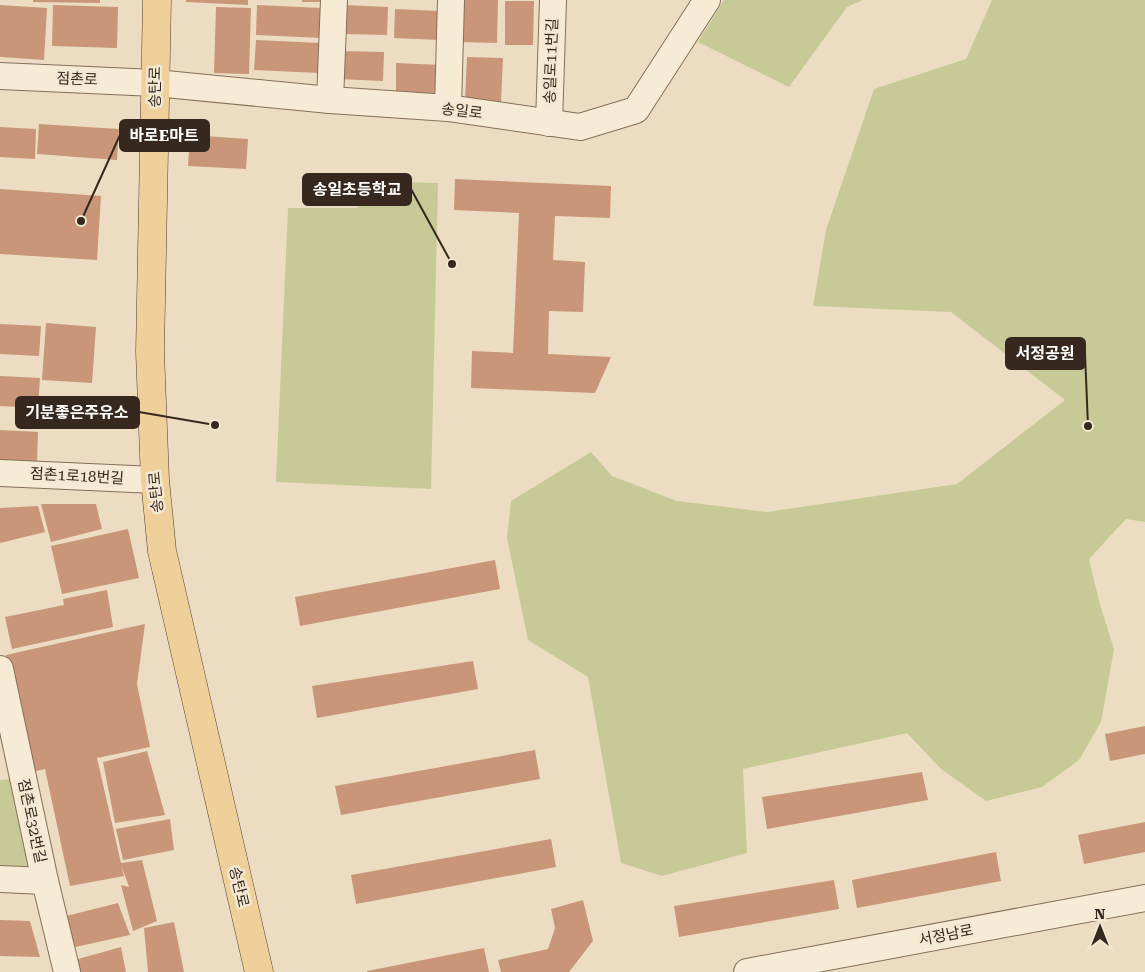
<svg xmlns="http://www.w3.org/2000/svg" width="1145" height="972" font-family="'Roboto Serif','Noto Sans KR',serif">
	<rect width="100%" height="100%" fill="#ecddc2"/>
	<!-- green -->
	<g fill="#c7ca97">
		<path d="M724 0H863L847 7 789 87 698 42Z"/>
		<path d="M992 0H1145V522L1126 519 1089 559 1099 601 1114 649 1101 722 1079 760 1042 787 986 801 941 769 907 733 743 769 747 853 662 876 621 863 588 677 528 640 507 538 511 501 591 452 612 476 677 501 767 512 957 484 1065 400 951 312 813 306 826 230 874 89 966 59Z"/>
		<path d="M369 181 438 183 431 489 276 482 288 208H356L369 198Z"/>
		<path d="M13 779 35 875 0 872V780Z"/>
	</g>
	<!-- building -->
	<g fill="#c99679">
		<path d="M33 0H100V3L33 2Z"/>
		<path d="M186 0H248V5L186 2Z"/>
		<rect x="302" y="0" width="22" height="2"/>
		<path d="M463 0H498L497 43 461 42Z"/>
		<path d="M505 1H534L533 45H505Z"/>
		<path d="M0 5 47 8 44 60 0 57Z"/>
		<path d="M53 5 118 7 117 48 52 46Z"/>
		<path d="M257 5 323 8 322 38 256 35Z"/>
		<path d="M344 5 388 7 387 35 343 34Z"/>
		<path d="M216 7 251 8 249 74 214 73Z"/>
		<path d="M395 9 439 11V40L394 38Z"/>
		<path d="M256 40 321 43 320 73 254 70Z"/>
		<path d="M339 51 384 52 383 81 338 79Z"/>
		<path d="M467 57 503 58 501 102 465 101Z"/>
		<path d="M396 63 441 65 440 93 396 92Z"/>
		<path d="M39 124 119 129 117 160 37 154Z"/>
		<path d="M0 127 36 129 35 159 0 157Z"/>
		<path d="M190 135 248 139 246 169 188 166Z"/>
		<path d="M455 179 611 186 610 218 555 216 553 260 585 262 583 312 549 311 548 354 611 357 595 393 471 388 472 351 513 353 519 213 454 210Z"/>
		<path d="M0 189 101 196 97 260 0 254Z"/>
		<path d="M46 323 96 327 92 383 42 380Z"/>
		<path d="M0 324 41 326 39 356 0 354Z"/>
		<path d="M0 376 40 378 38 408 0 406Z"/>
		<path d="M0 430 38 432 37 462 0 460Z"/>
		<path d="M41 504H96L102 529 51 542Z"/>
		<path d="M38 506 45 532 0 543V508Z"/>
		<path d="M128 529 139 578 62 594 51 546Z"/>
		<path d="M495 560 500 589 300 626 295 597Z"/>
		<path d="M107 590 113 627 12 649 5 617 64 605 63 599Z"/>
		<path d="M145 624 137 684 150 747 97 758 121 863 142 860 157 921 133 931 121 885 129 887 121 865 124 876 70 886 45 769 32 772 6 655Z"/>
		<path d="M473 661 478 689 317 718 312 686Z"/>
		<path d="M1145 726V754L1110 761 1105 734Z"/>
		<path d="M535 750 540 779 341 815 335 786Z"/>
		<path d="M147 751 165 815 115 823 103 762Z"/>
		<path d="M922 772 928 800 767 829 762 797Z"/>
		<path d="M170 819 174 850 123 860 116 829Z"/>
		<path d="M1145 822V852L1084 864 1078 835Z"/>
		<path d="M551 839 556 867 356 904 351 875Z"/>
		<path d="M996 852 1001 881 857 908 852 880Z"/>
		<path d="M834 880 839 909 679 937 674 906Z"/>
		<path d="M583 900 593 941 569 972H501L498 960 548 949 555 928 551 909Z"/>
		<path d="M118 903 130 935 71 948 62 917Z"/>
		<path d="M0 920 30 921 40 957 0 956Z"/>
		<path d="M174 922 184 972H148L144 928Z"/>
		<path d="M121 947 126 972H74L71 961Z"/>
		<path d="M484 948 489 972H367V971Z"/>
	</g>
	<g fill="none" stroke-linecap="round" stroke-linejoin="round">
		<defs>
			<g id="minor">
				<path d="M0 76 155 83 330 100 448 108 580 127 636 110 707 0"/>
				<path d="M330 100 334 0"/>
				<path d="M448 108 451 0"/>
				<path d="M549 123 553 0"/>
				<path d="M0 473 155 480"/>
				<path d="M0 669 45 881 67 972"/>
				<path d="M0 879 45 881"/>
				<path d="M747 972 1145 898"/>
			</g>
			<path id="major" d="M157 0 150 352 155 480 162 551 259 972"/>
		</defs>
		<!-- minor casing -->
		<use href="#minor" stroke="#866f5a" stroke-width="28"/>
		<!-- major casing -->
		<use href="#major" stroke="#533e2e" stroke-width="29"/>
		<!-- minor -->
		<use href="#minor" stroke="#f7ebd5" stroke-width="26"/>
		<!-- major -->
		<use href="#major" stroke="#efd09b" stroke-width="28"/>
	</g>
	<g text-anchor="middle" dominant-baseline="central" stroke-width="5" stroke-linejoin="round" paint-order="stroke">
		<!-- street labels -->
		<g font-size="15" fill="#36281e" stroke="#f4e8d2">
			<text transform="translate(551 61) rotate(-88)">송일로11번길</text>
			<text transform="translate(77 79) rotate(2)">점촌로</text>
			<text transform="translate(155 87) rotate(-89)">송탄로</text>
			<text transform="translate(462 111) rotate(7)">송일로</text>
			<text transform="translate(77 476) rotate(3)">점촌1로18번길</text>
			<text transform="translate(156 492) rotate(-95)">송탄로</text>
			<text transform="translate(32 821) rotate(78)">점촌로32번길</text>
			<text transform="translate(239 887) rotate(77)">송탄로</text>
			<text transform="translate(946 935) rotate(-11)">서정남로</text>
		</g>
	</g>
	<!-- callouts -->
	<path fill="none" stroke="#36281e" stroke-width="2" d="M81 221L120 135M452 264L411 189M1088 426L1085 353M215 425L139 412"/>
	<g fill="#36281e" stroke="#f4e8d2" stroke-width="2">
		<circle cx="81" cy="221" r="5"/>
		<circle cx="452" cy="264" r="5"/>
		<circle cx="1088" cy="426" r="5"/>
		<circle cx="215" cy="425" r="5"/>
	</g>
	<g fill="#36281e" stroke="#36281e" stroke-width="2">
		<rect x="120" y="120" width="89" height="31" rx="5"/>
		<rect x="303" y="174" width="108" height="31" rx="5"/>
		<rect x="1006" y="338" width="79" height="31" rx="5"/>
		<rect x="16" y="397" width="123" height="31" rx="5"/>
	</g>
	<g font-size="16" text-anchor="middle" font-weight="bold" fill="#fff">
		<text x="164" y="141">바로E마트</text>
		<text x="357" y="195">송일초등학교</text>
		<text x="1045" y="359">서정공원</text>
		<text x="77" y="418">기분좋은주유소</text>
	</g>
	<!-- north arrow -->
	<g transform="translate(1100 927)" stroke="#f4e8d2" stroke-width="4" paint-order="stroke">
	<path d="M0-4L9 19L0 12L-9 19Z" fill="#36281e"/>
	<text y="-8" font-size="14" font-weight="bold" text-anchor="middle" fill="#36281e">N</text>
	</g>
</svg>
